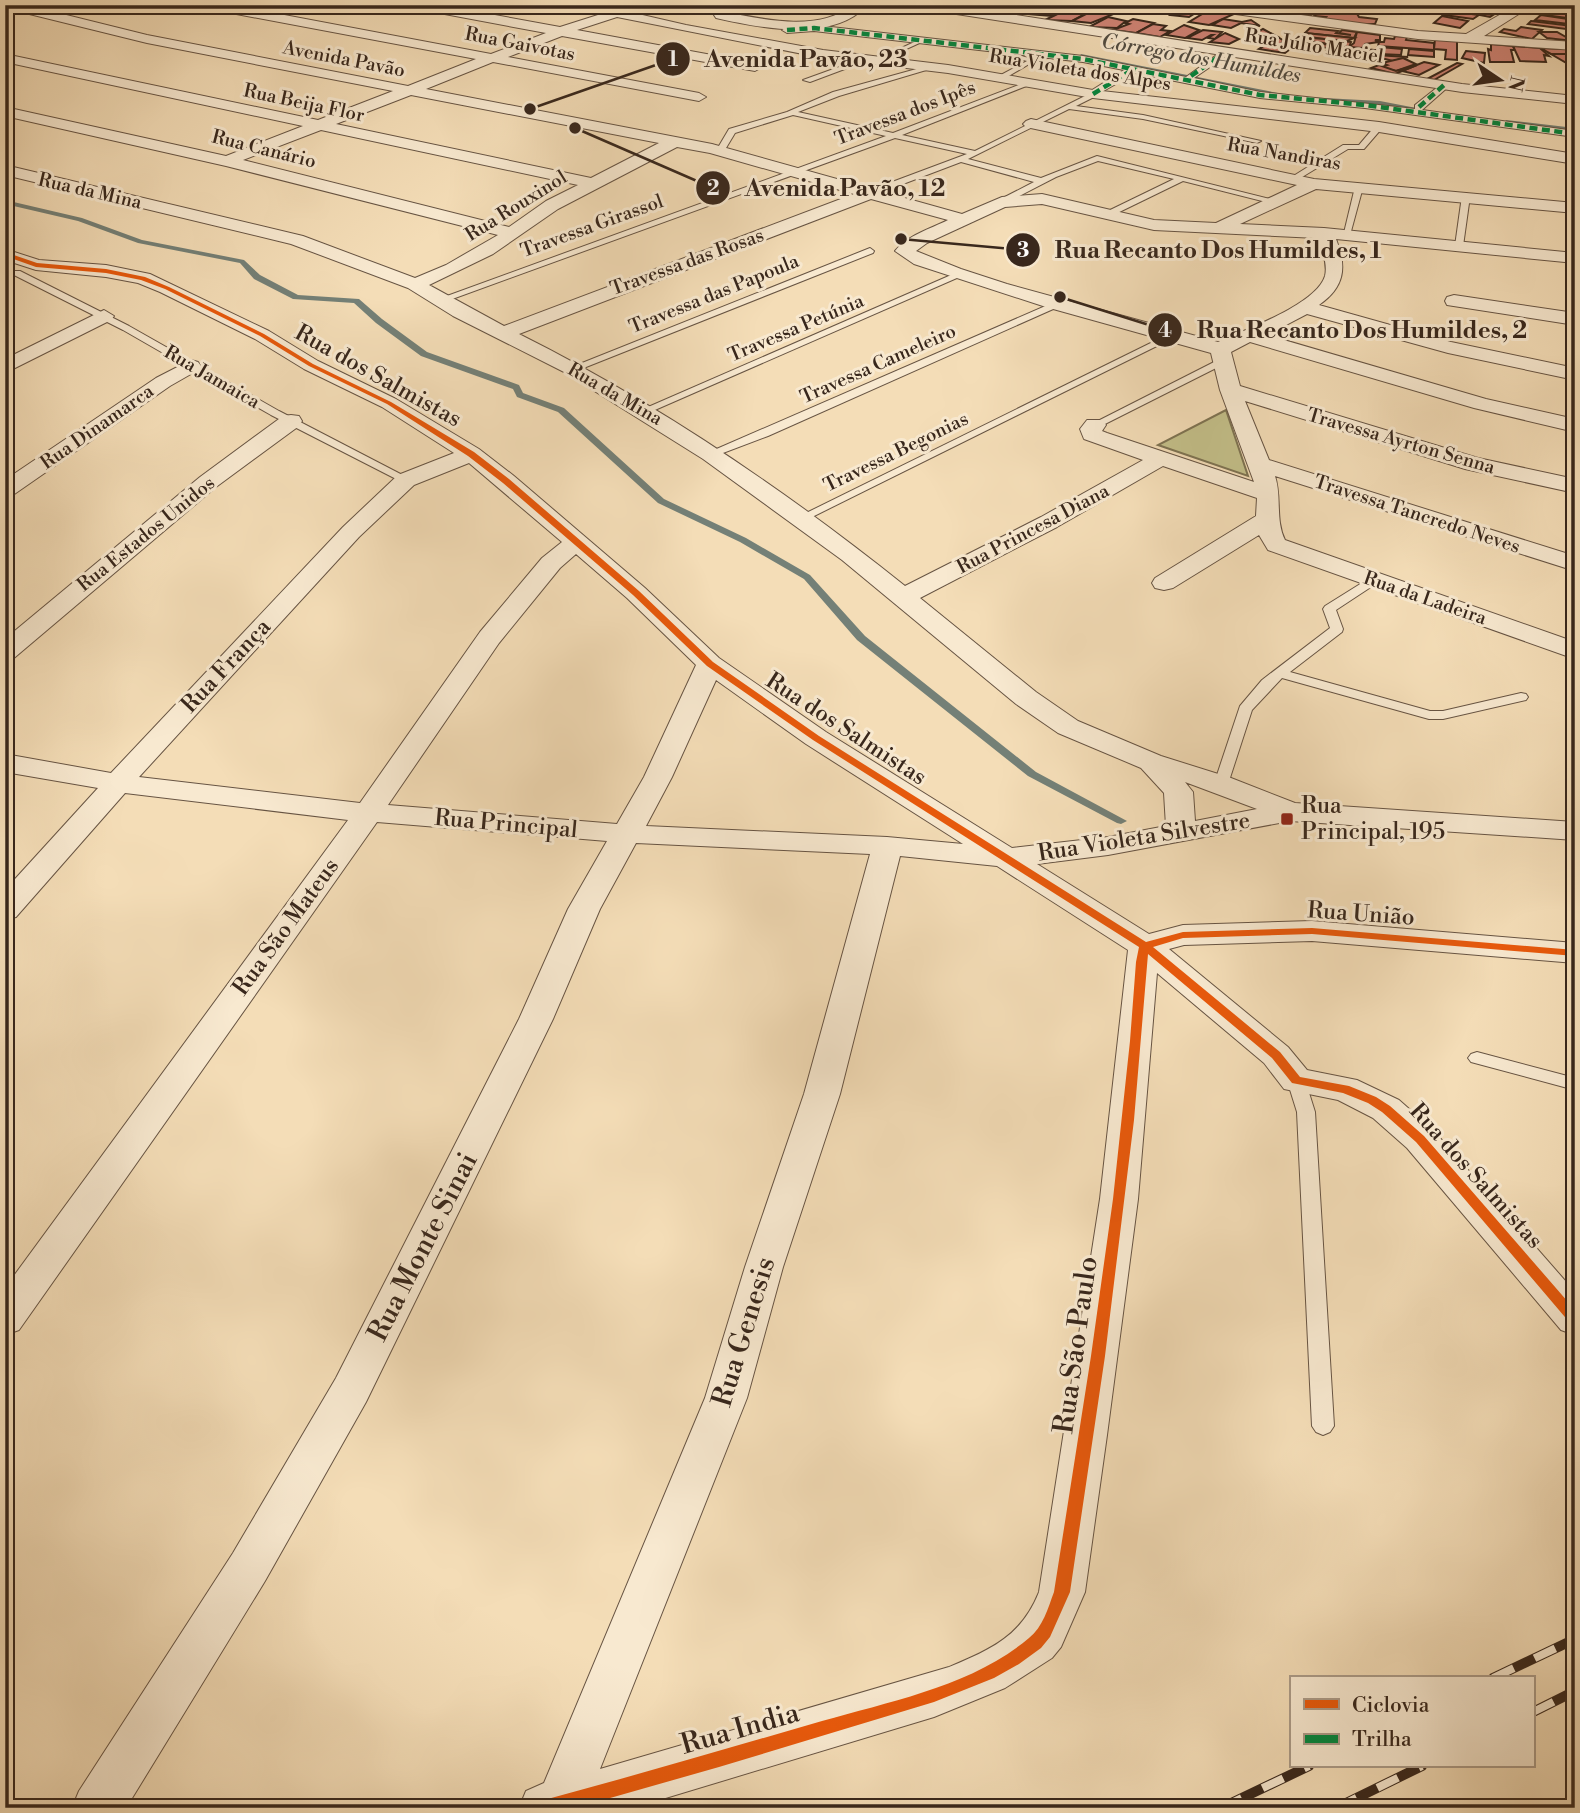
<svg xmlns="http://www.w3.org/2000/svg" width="1580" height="1813" font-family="'Libre Bodoni',serif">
	<rect width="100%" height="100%" fill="#f4ddb7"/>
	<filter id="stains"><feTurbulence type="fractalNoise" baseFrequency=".00286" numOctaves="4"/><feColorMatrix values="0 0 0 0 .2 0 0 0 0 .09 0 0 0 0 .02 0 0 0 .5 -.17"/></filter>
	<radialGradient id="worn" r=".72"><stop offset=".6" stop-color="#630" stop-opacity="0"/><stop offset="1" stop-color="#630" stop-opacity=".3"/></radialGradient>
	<!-- green -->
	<path fill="#c3bf89" stroke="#7e7352" stroke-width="2" d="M1226 410 1248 476 1158 445Z"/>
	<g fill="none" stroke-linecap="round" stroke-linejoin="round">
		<!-- stream -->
		<g fill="#748077" fill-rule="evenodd">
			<path d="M1081 54 1283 94 1286 96 1283 98 1079 57Z"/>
			<path d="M1306 97 1380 101 1432 111 1429 113 1380 105 1308 100Z"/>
			<path d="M1506 120 1575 128V132L1504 123Z"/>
			<path d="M5 200 82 218 142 240 244 260 260 275 298 295 359 299 382 319 427 352 519 385 523 393 564 408 664 499 746 538 810 575 865 636 1036 772 1127 821 1121 824 1117 823 1028 776 857 640 804 579 740 542 658 503 558 412 517 397 513 389 421 356 376 323 354 303 293 299 254 279 240 263 138 243 78 221 5 204Z"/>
		</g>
	</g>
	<!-- building -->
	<g fill="#d08476" stroke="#38271c" stroke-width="2">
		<path d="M1271 5 1288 7 1296 8 1289 12 1265 9Z"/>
		<path d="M1300 5 1321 6 1311 15 1285 14Z"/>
		<path d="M1456 5 1487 10 1482 13 1493 15 1490 17 1449 9Z"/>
		<path d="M1494 5 1489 8 1502 10 1461 6Z"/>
		<path d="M1544 5 1575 7V13L1538 8 1554 7Z"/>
		<path d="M1159 6 1172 7 1161 14 1147 12Z"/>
		<path d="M1072 7 1089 9 1082 13H1087L1072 21 1045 20Z"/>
		<path d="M1186 7 1202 9 1189 17 1171 15Z"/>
		<path d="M1323 8 1356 12 1359 17 1377 19 1375 24H1361L1323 20 1326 17 1314 16Z"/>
		<path d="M1538 8 1573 13 1570 16 1575 19 1529 13Z"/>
		<path d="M1038 9 1052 11 1064 10 1052 16 1028 14Z"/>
		<path d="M1094 10 1116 13 1091 23 1072 21Z"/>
		<path d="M1209 10 1234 14 1209 25 1189 22Z"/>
		<path d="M1450 11 1464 13 1479 15 1473 19 1444 15Z"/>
		<path d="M1541 15 1575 20V22L1569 24 1535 20Z"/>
		<path d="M1442 16 1468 21 1460 28 1434 23Z"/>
		<path d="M1108 17 1126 21 1117 28 1089 27Z"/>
		<path d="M1133 19 1154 23 1136 33 1113 30 1129 24 1125 23Z"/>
		<path d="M1223 19 1242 22 1251 20 1260 26 1241 23 1231 28 1212 25Z"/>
		<path d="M1531 21 1564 25 1569 26 1566 29 1528 24Z"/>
		<path d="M1153 24 1166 26 1161 30 1170 31 1160 37 1136 33Z"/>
		<path d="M1184 25 1199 30 1185 38 1166 35Z"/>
		<path d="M1521 27 1542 30 1532 39 1500 32 1504 29 1516 31Z"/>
		<path d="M1310 28 1338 31 1336 33 1351 35 1339 33 1342 30 1357 32 1354 38 1305 33Z"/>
		<path d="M1263 29 1278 37 1267 44 1257 42 1261 39 1249 37Z"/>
		<path d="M1203 30 1222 32 1215 39 1208 38 1213 35H1211L1202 40 1187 38Z"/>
		<path d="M1357 32 1380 35V40H1375L1379 42 1365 44 1362 48 1349 47 1354 43Z"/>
		<path d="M1539 32H1557L1573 41 1547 38Z"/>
		<path d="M1225 33 1239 39 1229 44 1210 42Z"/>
		<path d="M1305 33 1354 38 1347 41 1324 39 1302 36Z"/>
		<path d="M1395 36 1407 37 1406 40 1434 43V50L1378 46 1379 42H1384L1385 38 1394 39Z"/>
		<path d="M1278 37 1284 41 1280 44 1288 45 1284 48 1290 49 1285 53 1259 49Z"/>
		<path d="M1312 38 1324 39 1351 42 1349 47 1342 46 1310 41Z"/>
		<path d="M1435 39 1457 41V60L1445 59 1446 50 1434 49Z"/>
		<path d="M1322 44 1346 47 1375 50 1373 53 1361 54 1327 50 1329 48 1320 47Z"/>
		<path d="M1491 44 1513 46 1515 50H1511L1514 62H1490L1488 49 1491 50Z"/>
		<path d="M1513 46 1540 48 1549 56 1544 55 1546 62 1520 61Z"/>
		<path d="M1380 47 1402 49 1401 55 1379 54Z"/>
		<path d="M1540 48 1566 49 1572 54H1551Z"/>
		<path d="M1409 49 1434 51V57L1408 55Z"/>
		<path d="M1466 51 1485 53 1484 63 1462 58Z"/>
		<path d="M1551 54H1572L1575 56V68Z"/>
		<path d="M1369 55H1375L1408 57 1393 61Z"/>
		<path d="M1403 58 1416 64 1396 71 1379 67 1387 65 1382 63Z"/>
		<path d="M1424 62 1439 65 1419 75 1402 71Z"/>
		<path d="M1457 63 1462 64 1434 80 1427 79Z"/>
		<path d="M1379 65 1396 71 1417 65 1395 74 1371 68Z"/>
	</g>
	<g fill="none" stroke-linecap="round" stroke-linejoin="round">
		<defs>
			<g id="service">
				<path d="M921 39 926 40 878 62 873 61Z"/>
				<path d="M1008 49 1013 50 1010 53 1036 60 1002 80 999 76 1027 61 1003 55Z"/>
				<path d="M864 58 866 61 810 82 803 80Z"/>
				<path d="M931 65 933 68 839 96 798 112 893 133 1029 81V85L902 135 975 151 1093 92 1096 96 1076 106 1143 115 1261 141 1257 143 1143 119 1069 109 968 159 1041 178 1097 156 1278 201 1274 204 1183 181 1107 218 1103 215 1104 213 1174 179 1098 161 1056 177 1002 205 998 202 999 200 1034 182 961 162 874 195H868V191L967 154 895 138 444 302 436 300 886 136 793 115 735 133 723 153 716 151 729 129 787 112 833 92Z"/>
				<path d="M1376 125 1383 127 1364 149H1348L1294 182 1287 180 1343 145H1359Z"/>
				<path d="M1359 185 1363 187 1350 235 1343 237 1355 187Z"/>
				<path d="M1466 193 1470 196 1463 246 1459 249 1455 246 1462 196Z"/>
				<path d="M1575 231V260L1573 261 1568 258 1571 234Z"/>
				<path d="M870 248 874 251 873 253 576 371 567 369Z"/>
				<path d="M14 271H20L129 326 279 411 412 480 402 482 271 415 123 330 14 275Z"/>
				<path d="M958 272 966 274 648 413 639 411Z"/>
				<path d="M1057 301 1062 304 1060 306 768 436 715 456 705 454Z"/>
				<path d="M1167 335 1175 337 804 521H796L794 519Z"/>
				<path d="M1222 358 1226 359V363L1099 427 1090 425Z"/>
				<path d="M1373 576 1377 577V583L1336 610 1343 629 1342 632 1290 672 1430 711H1443L1521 693 1526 694 1528 697 1526 700 1443 719H1429L1282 678 1252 710 1228 784 1226 787H1216L1214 784 1240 706 1262 680 1330 628 1323 609 1325 606Z"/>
				<path d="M1477 1052 1575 1078V1090L1471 1062 1468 1058 1471 1054Z"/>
				<path d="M1296 1074 1302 1076 1305 1080 1315 1112 1334 1426 1330 1432 1323 1435 1316 1432 1312 1426 1297 1112 1287 1080 1290 1076Z"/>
			</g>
			<path id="pedestrian" d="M814 25 1083 56 1186 77 1225 49 1230 52 1229 54 1194 78 1260 92 1415 109V105L1444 82 1448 83V87L1422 110 1575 131V137L1365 108 1260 98 1135 73 1093 97 1089 96V92L1124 70 1083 62 814 31 787 33 782 30 787 27Z"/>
			<g id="minor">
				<path d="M5 5H26L147 35 408 86 476 59 210 9 204 5H232L491 54 546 33 418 9 412 5H440L560 27 601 14 575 5H599L686 25 823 50 948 65 1093 90 1379 122 1575 154V164L1379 132 1093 98 948 73 823 58 617 17 577 30 755 63 762 67 755 71 562 36 508 57 699 93 706 97 699 101 493 62 426 89 712 144 962 214 1002 197 1042 194 1154 220 1216 223 1297 185 1026 127 1023 124 1026 121 1031 119 1314 179 1575 203V213L1316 189 1240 224 1324 228 1575 253V263L1336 239C1347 267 1345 287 1319 305L1451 342 1575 368V380L1448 353 1307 314 1267 335 1486 399 1575 419V432L1474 408 1250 342 1231 352 1240 386 1478 458 1575 479V493L1465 469 1245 401 1269 460 1575 556V571L1275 476C1282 497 1275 520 1285 540L1575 642V659L1268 550 1259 535 1173 588 1164 590 1155 588 1152 583 1155 578 1256 516 1257 498 1163 466 1057 527 920 598 1036 692 1078 721 1161 756 1231 778 1295 803 1575 822V840L1290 821 1108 855 1037 864 1149 934 1183 925 1312 921 1575 943V963L1312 941 1184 945 1169 949 1288 1047 1307 1070 1357 1080 1399 1100 1433 1130 1575 1292V1335L1561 1330 1407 1148 1373 1118 1338 1100 1284 1089 1264 1063 1157 973 1138 1199 1107 1435 1085 1592 1061 1647 1052 1658 1005 1688 934 1717 649 1803 633 1808H519L526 1791 544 1783 705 1398 745 1267 804 1094 870 854 636 843 600 909 553 1019 366 1402 265 1581 126 1808H72L79 1791 233 1553 336 1378 519 1019 568 909 607 841 377 822 19 1330 5 1335V1288L348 820 125 793 16 917 5 920V890L98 788 5 772V754L111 773 343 527 398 475 454 453 382 407 304 369 255 339 160 292 138 283 106 277 36 270 5 260V249L39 260 106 265 150 274 269 331 318 361 396 399 479 449 514 476 645 588 719 658 826 732 1012 848 1108 837 1166 826 1164 793 1141 768 1058 733 1016 704 842 560 703 459 564 372 453 316 408 288 291 244 5 175V165L303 236 415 278 446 265 498 235 226 166 5 116V107L226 156 303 126 5 62V54L318 120 393 91 147 43 5 8ZM411 95 659 143 591 178 336 124ZM321 130 578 185 546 201 509 227 243 160ZM677 147 710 153 854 194 504 326 429 285 493 254 558 209ZM871 199 948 220C930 229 908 235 895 251L914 264 1046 307 1211 353 1220 390 1254 482 1107 433 1102 431 1106 425 1103 420H1087L1080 429 1084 439 1143 460 1041 517 905 586C785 490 657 403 519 334ZM1042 204 1154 230 1317 238C1322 249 1328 264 1325 276 1316 305 1244 330 1218 342L1007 284 961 269 916 251 927 243 1005 207ZM469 463 562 542 542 558 480 632 360 803 139 777 359 537 414 485ZM576 554 627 598 696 665 644 777 617 824 388 805 499 643 560 568ZM716 680 806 744 963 844 887 837 646 826 672 777ZM1185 782 1257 809 1195 821 1193 792ZM900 856 997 866 1128 950 1100 1199 1039 1592C1021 1637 991 1649 949 1667L600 1769 747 1398 783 1267 840 1094Z"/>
				<path d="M853 5H867C833 43 760 28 716 18L714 15 721 11C761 19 818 33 853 5Z"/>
				<path d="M918 5H951L1462 84 1575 96V104L1462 92 924 9Z"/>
				<path d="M1193 5H1229L1418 31 1466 34 1517 5H1533L1484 36 1575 42V50L1418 39 1199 9Z"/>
				<path d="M1454 295 1575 313V325L1447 305 1445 301 1447 297Z"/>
				<path d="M104 310 114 316 111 320 5 373V359Z"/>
				<path d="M191 360 198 362 201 366 198 370 170 386 13 495 5 497V480L156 378Z"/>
				<path d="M291 415 299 416 302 421 299 426 216 487 14 658 5 660V639L200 477 283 416Z"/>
			</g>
		</defs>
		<!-- service casing -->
		<use href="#service" stroke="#675443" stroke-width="2"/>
		<!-- pedestrian casing -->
		<use href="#pedestrian" stroke="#675443" stroke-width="2"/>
		<!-- minor casing -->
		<use href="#minor" stroke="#675443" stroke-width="2"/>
		<!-- service -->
		<use href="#service" fill="#f8e9d0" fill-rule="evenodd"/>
		<!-- pedestrian -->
		<use href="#pedestrian" fill="#f8e9d0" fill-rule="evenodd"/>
		<!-- minor -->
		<use href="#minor" fill="#f8e9d0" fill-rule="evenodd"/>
		<defs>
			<g id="rail">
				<path d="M1493 1678 1575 1639"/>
				<path d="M1533 1712 1575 1691"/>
				<path d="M1221 1808 1309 1766"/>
				<path d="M1336 1808 1422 1766"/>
			</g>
		</defs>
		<!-- rail casing -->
		<use href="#rail" stroke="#38271c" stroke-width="10"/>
		<!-- rail -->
		<use href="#rail" stroke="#f8e9d0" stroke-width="8" stroke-dasharray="23" stroke-linecap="butt"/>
		<!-- quiet -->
		<g stroke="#00873e" stroke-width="4.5" stroke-dasharray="8 4.5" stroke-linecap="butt">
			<path d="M787 30 814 28 1083 59 1260 95 1365 105 1575 134"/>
			<path d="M1191 76 1225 52"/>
			<path d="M1093 94 1132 70"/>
			<path d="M1419 107 1444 85"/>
		</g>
		<defs>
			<path id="cycleway" d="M5 252 37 263 106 269 145 277 169 287 264 334 313 364 391 402 474 452 509 479 639 591 713 662 819 736 1146 942 1183 932 1312 928 1575 950V956L1312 934 1183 938 1153 947 1280 1052 1300 1077 1349 1086 1376 1097 1390 1106 1424 1136 1575 1310V1324L1570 1323 1416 1142 1382 1112 1368 1103 1343 1093 1292 1083 1272 1058 1148 954 1134 1120 1105 1356 1070 1592 1050 1637 1041 1648 1019 1664 994 1678 934 1702 719 1767 575 1808H536L538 1802 544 1800C637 1775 729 1748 822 1721 891 1701 972 1686 1029 1638 1043 1627 1048 1608 1054 1592L1091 1356 1113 1199 1130 1041 1136 962 1139 947 813 740 707 666 633 595 503 483 468 456 387 404 309 366 260 336 165 289 141 280 106 273 36 267 5 256Z"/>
		</defs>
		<!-- cycleway casing -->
		<use href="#cycleway" stroke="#f8e9d0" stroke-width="5"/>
		<!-- cycleway -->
		<use href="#cycleway" fill="#e8590c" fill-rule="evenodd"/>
	</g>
	<!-- markers -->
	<rect fill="#8f2418" stroke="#f8e9d0" stroke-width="2.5" x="1280" y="812" width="14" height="14" rx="3.5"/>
	<g text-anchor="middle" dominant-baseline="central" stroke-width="6" stroke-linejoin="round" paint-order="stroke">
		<!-- far-street labels -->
		<g font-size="19" fill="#38271c" stroke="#f8e9d0">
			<text transform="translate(520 44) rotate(11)">Rua Gaivotas</text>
			<text transform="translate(1314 46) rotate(9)">Rua Júlio Maciel</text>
			<text transform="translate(344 59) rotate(11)">Avenida Pavão</text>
			<text transform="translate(1080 70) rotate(9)">Rua Violeta dos Alpes</text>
			<text transform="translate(304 103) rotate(12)">Rua Beija Flor</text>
			<text transform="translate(905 113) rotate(-21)">Travessa dos Ipês</text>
			<text transform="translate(264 149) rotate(14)">Rua Canário</text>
			<text transform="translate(1284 154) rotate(10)">Rua Nandiras</text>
			<text transform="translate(90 191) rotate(13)">Rua da Mina</text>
			<text transform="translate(516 206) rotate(-32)">Rua Rouxinol</text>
			<text transform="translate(592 226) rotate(-20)">Travessa Girassol</text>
			<text transform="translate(687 262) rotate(-20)">Travessa das Rosas</text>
			<text transform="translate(714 294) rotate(-22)">Travessa das Papoula</text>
			<text transform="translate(796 328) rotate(-23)">Travessa Petúnia</text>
			<text transform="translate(878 364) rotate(-24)">Travessa Cameleiro</text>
			<text transform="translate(212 377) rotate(30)">Rua Jamaica</text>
			<text transform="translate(615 394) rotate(30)">Rua da Mina</text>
			<text transform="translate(97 427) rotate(-35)">Rua Dinamarca</text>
			<text transform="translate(1401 441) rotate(16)">Travessa Ayrton Senna</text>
			<text transform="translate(896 452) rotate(-26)">Travessa Begonias</text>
			<text transform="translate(1417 514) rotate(18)">Travessa Tancredo Neves</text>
			<text transform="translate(1033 529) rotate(-28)">Rua Princesa Diana</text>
			<text transform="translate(146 534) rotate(-39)">Rua Estados Unidos</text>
			<text transform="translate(1425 598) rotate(19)">Rua da Ladeira</text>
		</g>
		<!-- far-water labels -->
		<g font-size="21" font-style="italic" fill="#514c42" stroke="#f8e9d0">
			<text transform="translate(1201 59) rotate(10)">Córrego dos Humildes</text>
		</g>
		<!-- street labels -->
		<g font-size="23" fill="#38271c" stroke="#f8e9d0">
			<text transform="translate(378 376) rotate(29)">Rua dos Salmistas</text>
			<text transform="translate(226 666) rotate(-47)">Rua França</text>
			<text transform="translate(846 729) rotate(33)">Rua dos Salmistas</text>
			<text transform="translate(506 824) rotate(5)">Rua Principal</text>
			<text transform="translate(1144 837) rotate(-9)">Rua Violeta Silvestre</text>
			<text transform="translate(1361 914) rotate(4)">Rua União</text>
			<text transform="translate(286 927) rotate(-54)">Rua São Mateus</text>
			<text transform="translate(1476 1176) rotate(48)">Rua dos Salmistas</text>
		</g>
		<!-- poi labels -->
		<g font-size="23" fill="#38271c" stroke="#f8e9d0" text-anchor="start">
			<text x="1301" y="806">Rua<tspan x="1301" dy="26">Principal, 195</tspan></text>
		</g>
		<!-- near-street labels -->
		<g font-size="28" fill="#38271c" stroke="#f8e9d0">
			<text transform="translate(423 1247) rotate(-63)">Rua Monte Sinai</text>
			<text transform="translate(744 1332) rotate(-73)">Rua Genesis</text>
			<text transform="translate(1076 1345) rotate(-82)">Rua São Paulo</text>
			<text transform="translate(740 1729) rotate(-16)">Rua India</text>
		</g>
	</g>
	<!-- callouts -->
	<path fill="none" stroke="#38271c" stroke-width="2.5" d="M530 109L673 59M575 128L713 188M901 239L1023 250M1060 297L1165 330"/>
	<g fill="#38271c" stroke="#f8e9d0" stroke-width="2.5">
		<circle cx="530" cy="109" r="7"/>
		<circle cx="575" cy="128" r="7"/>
		<circle cx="901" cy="239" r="7"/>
		<circle cx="1060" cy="297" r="7"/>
		<circle cx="673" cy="59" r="18"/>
		<circle cx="713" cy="188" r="18"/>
		<circle cx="1023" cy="250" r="18"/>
		<circle cx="1165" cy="330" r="18"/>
	</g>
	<g font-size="21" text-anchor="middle" font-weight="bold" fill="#fff">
		<text x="673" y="66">1</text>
		<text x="713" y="195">2</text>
		<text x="1023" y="257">3</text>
		<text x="1165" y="337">4</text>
	</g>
	<g font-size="24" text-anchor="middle" font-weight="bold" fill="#38271c" stroke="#f8e9d0" stroke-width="6" stroke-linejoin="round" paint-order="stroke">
		<text x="806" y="67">Avenida Pavão, 23</text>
		<text x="845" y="196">Avenida Pavão, 12</text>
		<text x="1218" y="258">Rua Recanto Dos Humildes, 1</text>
		<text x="1362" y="338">Rua Recanto Dos Humildes, 2</text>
	</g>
	<!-- margin -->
	<rect width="1580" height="1813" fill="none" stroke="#f4ddb7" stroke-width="28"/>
	<rect x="7" y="7" width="1566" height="1799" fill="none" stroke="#38271c" stroke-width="3.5"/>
	<rect x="14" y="14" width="1552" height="1785" fill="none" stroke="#38271c" stroke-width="2"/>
	<!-- legend -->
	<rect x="1290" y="1676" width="245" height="91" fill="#f8e9d0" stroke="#ab9b88" stroke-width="2"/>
	<rect x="1304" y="1699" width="35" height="10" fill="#e8590c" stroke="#ab9b88" stroke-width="2"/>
	<text x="1352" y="1712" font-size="21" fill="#38271c">Ciclovia</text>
	<rect x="1304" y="1734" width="35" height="10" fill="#00873e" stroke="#ab9b88" stroke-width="2"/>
	<text x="1352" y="1746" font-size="21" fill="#38271c">Trilha</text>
	<!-- north arrow -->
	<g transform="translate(1500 80) rotate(103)" stroke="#f8e9d0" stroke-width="5" paint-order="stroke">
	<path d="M0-5L12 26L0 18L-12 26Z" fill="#38271c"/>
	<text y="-10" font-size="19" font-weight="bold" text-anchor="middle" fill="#38271c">N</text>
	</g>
	<rect width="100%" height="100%" filter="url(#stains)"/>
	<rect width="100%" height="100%" fill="url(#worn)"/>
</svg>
